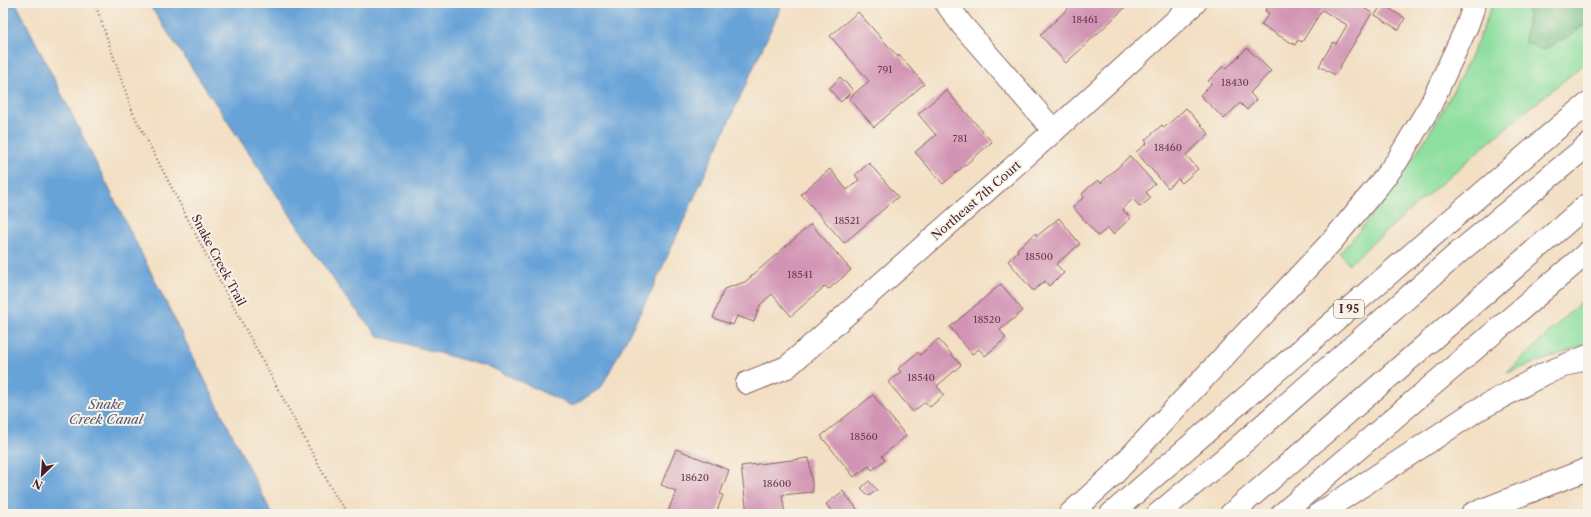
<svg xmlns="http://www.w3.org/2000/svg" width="1591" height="517" font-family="'Libre Caslon Text',serif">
	<rect width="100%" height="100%" fill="#f7f3e8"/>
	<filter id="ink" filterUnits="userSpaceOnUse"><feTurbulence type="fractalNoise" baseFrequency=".025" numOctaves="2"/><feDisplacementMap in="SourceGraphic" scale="8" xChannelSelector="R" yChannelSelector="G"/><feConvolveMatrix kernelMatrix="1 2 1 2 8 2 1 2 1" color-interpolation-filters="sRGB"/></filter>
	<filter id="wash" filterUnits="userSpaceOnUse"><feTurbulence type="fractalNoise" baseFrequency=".012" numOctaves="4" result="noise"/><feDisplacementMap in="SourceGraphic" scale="16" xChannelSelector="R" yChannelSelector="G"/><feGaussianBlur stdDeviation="0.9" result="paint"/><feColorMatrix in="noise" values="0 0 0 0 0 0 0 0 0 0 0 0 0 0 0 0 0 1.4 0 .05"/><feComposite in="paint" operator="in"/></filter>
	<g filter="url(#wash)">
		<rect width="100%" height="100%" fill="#f3dfc3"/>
		<!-- green -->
		<g fill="#8ddf9f" stroke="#6c7f65">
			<path d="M1493 3H1529L1525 42 1568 37 1588 22V61C1506 126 1427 195 1349 264L1340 253C1404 181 1459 94 1493 3Z"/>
			<path d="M1588 296V344L1507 373 1576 306Z"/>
		</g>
		<!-- forest -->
		<path fill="#72be86" stroke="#5e6e58" d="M1529 3H1588V22L1568 37 1543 50 1525 42Z"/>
		<!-- water -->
		<g fill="#68a3d8" stroke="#596182">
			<path d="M3 3H16L272 514H3Z"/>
			<path d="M148 3H783L652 290 601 388 572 406 492 368 378 336 346 298Z"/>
		</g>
		<g id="blocks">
			<!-- building -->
			<g fill="#d294b4">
				<path d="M1074 3H1130L1066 63 1040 35Z"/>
				<path d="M1270 3H1356L1372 13 1335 75 1319 66 1333 42 1336 44 1347 25 1322 10 1302 42 1298 40 1295 45 1261 25 1269 13 1265 11Z"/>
				<path d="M1382 4 1405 18 1399 30 1375 15Z"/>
				<path d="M858 12 898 57 899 55 924 84 874 127 849 98 869 81 830 36Z"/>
				<path d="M1247 48 1271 71 1250 93 1256 100 1247 110 1240 103 1224 119 1200 95 1211 84 1208 81 1223 66 1226 69Z"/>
				<path d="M840 77 853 90 841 102 829 89Z"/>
				<path d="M946 90 992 142 943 184 915 152 936 135 918 114Z"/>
				<path d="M1186 108 1209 134 1186 155 1198 169 1182 183 1178 179 1168 188 1136 152 1147 143 1145 140 1162 125 1164 128Z"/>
				<path d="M1130 156 1155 184 1146 192 1151 198 1140 207 1133 199 1122 209 1131 218 1113 234 1108 228 1098 236 1073 207 1084 197 1082 194 1089 187 1098 180 1101 183Z"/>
				<path d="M869 163 898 197 844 243 801 194 830 169 847 190 859 180 855 175Z"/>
				<path d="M1059 218 1080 244 1056 264 1064 273 1049 286 1045 281 1033 291 1008 261 1018 251 1017 249 1036 233 1037 236Z"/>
				<path d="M811 224 851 270 829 289 825 286 791 316 772 294 760 305 754 322 737 316 733 325 713 318 724 289 745 282Z"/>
				<path d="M1001 284 1023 311 1000 330 1006 338 985 356 979 349 972 354 950 327Z"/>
				<path d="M938 339 961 365 937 386 944 395 930 407 925 402 913 412 888 382 901 372 898 369 918 352 920 355Z"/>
				<path d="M873 395 906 436 882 456 885 460 872 470 869 466 854 477 821 436Z"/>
				<path d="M676 449 729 470 720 494 723 495 716 514H667L676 491 661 485Z"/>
				<path d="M809 458 813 492 782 495 785 514H747L741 466Z"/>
				<path d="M869 481 877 490 869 496 861 488Z"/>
				<path d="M843 491 858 510 853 514H834L826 504Z"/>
			</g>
		</g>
	</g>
	<g filter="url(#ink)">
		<use href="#blocks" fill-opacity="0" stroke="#856260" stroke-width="1"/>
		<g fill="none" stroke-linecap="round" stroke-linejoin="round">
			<defs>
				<g id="minor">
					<path d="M946 3 962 25 1054 131"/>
					<path d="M747 383 787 367 1054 131 1195 3"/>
					<path d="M1472 514 1588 469"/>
				</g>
				<g id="motorway">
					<path d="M1070 514 1114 474 1332 241 1378 186 1397 161 1430 106 1467 26 1475 3"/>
					<path d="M1111 514 1560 126 1588 104"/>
					<path d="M1158 514 1236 449 1458 253 1588 145"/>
					<path d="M1231 514 1588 204"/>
					<path d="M1282 514 1588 252"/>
					<path d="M1319 514 1474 412 1544 374 1588 356"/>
				</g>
			</defs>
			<!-- minor casing -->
			<use href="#minor" stroke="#856260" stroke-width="24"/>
			<!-- motorway casing -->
			<use href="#motorway" stroke="#856260" stroke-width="24"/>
			<!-- path -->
			<path stroke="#856260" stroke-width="2.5" stroke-dasharray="1 3" stroke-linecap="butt" d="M95 3 133 113 223 287 336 497 350 514"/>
			<!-- minor -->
			<use href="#minor" stroke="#fff" stroke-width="22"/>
			<!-- motorway -->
			<use href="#motorway" stroke="#fff" stroke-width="22"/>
		</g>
	</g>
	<g text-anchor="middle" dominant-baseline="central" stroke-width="4" stroke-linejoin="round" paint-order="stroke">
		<!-- number labels -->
		<g font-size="10" fill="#6c3c4d">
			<text x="1085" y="19">18461</text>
			<text x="885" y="69">791</text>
			<text x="1235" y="82">18430</text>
			<text x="960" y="138">781</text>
			<text x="1168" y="147">18460</text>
			<text x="847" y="220">18521</text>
			<text x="1039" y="256">18500</text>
			<text x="800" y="274">18541</text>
			<text x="987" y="319">18520</text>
			<text x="921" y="377">18540</text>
			<text x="864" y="436">18560</text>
			<text x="695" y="477">18620</text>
			<text x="777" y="483">18600</text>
		</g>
		<!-- shield labels -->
		<rect fill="#f7f3e8" stroke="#7e5f64" stroke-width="1" x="1334" y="300" width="30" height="18" rx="3"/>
		<g font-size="11" font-weight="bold" fill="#4a1f2b">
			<text x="1349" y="309">I 95</text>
		</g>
		<!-- street labels -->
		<g font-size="12" fill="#4a1f2b" stroke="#f7f3e8">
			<text transform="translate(976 200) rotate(-41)">Northeast 7th Court</text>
			<text transform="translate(219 260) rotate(62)">Snake Creek Trail</text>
		</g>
		<!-- water labels -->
		<g font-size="13" font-style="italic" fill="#565470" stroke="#f7f3e8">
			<text x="106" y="404">Snake<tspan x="106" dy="15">Creek Canal</tspan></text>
		</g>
	</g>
	<!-- margin -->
	<rect width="1591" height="517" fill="none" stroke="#f7f3e8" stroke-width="16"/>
	<!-- north arrow -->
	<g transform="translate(42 475) rotate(205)" stroke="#f7f3e8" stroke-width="3" paint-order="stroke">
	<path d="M0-3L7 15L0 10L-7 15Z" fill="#4a1f2b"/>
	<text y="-6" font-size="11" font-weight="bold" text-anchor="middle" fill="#4a1f2b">N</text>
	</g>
</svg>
